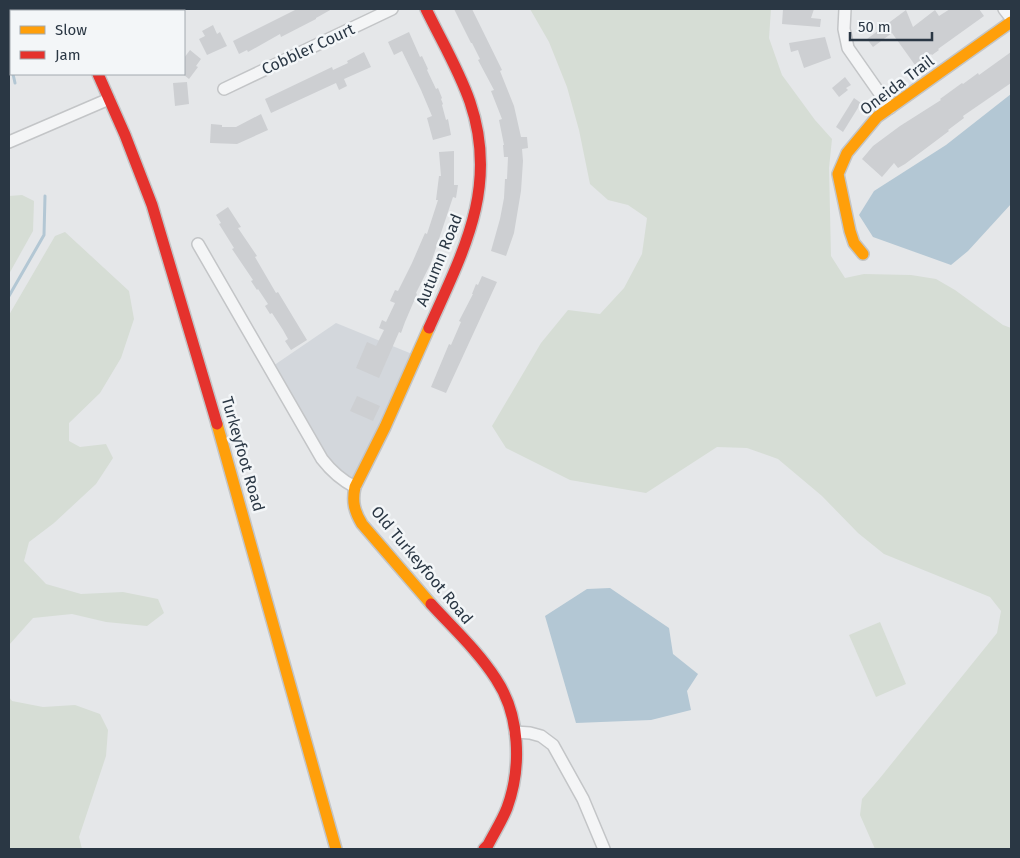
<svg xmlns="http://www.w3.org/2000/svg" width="1020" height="858" font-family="'Fira Sans',sans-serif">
	<rect width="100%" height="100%" fill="#e5e7e9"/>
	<!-- built -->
	<path fill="#d3d7dc" d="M336 323 417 356 362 474 343 481 270 368Z"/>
	<!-- green -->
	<g fill="#d6ddd5">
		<path d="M530 9H771L769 38 782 75 815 120 832 139 829 168 831 256 845 278 864 274 911 275 936 279 955 290 1003 325 1011 328V849H875L860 815 862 799 880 778 997 633 1001 611 990 597 884 554 858 533 822 496 778 459 747 448 717 447 646 493 570 480 506 448 492 426 541 343 568 310 600 314 624 288 642 254 647 218 628 205 608 200 590 184 579 130 567 87 549 42Z"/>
		<path d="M22 195 34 201 33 231 9 274V196Z"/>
		<path d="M65 232 129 291 134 319 121 358 100 393 69 423V441L80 447 106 444 113 458 96 484 54 523 29 542 24 561 46 584 81 594 123 592 158 599 164 613 147 626 106 622 72 614 33 618 9 645V315L55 236Z"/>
		<path d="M880 622 906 684 876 697 849 635Z"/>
		<path d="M9 697 12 701 43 707 75 705 100 714 108 730 106 756 79 837 82 849H9Z"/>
	</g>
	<!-- water -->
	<g fill="#b3c7d4">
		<path d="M1011 94V204L968 251 951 265 873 237 859 215 874 191 946 145Z"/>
		<path d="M610 588 669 628 673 654 698 674 687 691 691 710 651 720 576 723 545 616 587 589Z"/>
	</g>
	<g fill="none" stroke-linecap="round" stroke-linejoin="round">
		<!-- stream -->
		<g stroke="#b3c7d4" stroke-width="3">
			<path d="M9 58 11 68"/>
			<path d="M13 74 15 83"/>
			<path d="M9 296 44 235 45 196"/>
		</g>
	</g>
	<!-- building -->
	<g fill="#cdcfd2">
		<path d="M297 9H332L316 18V19L281 37 280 34 248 52 247 50 239 54 233 41Z"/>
		<path d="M454 9H472L502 70 500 71 514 106 521 137H527L528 148 522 149 523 161 521 191 514 233 506 256 491 251 500 219 504 198 505 179H507L508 157H504L503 145H504L499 120 502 119 491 91 494 90 478 60 480 59 472 43H471Z"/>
		<path d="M783 9H814L811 18 821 19 820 27 782 24Z"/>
		<path d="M950 9H979L984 16 938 49 939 50 932 55 931 54 915 65 892 33 873 47 867 39 906 10 913 27 935 10 939 16Z"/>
		<path d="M213 25 217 34 220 32 227 46 207 55 199 39 205 36 202 31Z"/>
		<path d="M409 32 420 57 422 56 428 69 427 70 436 89 438 88 442 98 441 99 443 104 442 105 446 120 448 119 451 135 433 140 427 118 432 116 421 90 402 51 394 55 388 42Z"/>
		<path d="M825 37 831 58 804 68 798 50 791 52 789 43Z"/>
		<path d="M190 50 201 59 196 66 198 67 189 79 184 75V58Z"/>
		<path d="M364 52 371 67 344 79 347 86 339 90 336 83 271 113 265 99 332 67 333 70 348 63 347 61Z"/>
		<path d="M1011 52V83L963 116 964 118 948 130 949 131 905 164 898 168 894 163 882 177 862 159 873 146 900 126 941 100 940 99 962 83 963 84 978 73 979 75Z"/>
		<path d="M845 77 851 85 846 88 848 90 839 97 832 88Z"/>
		<path d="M187 82 189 104 175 106 173 83Z"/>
		<path d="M854 98 861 103 843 132 836 127Z"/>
		<path d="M261 114 268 130 237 144 210 143 211 124 222 125V127H236Z"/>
		<path d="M454 151V185H458L456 198 453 197 431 263 416 293 417 294 405 322 401 333 399 332 379 378 356 368 367 342 376 346 384 330 379 328 382 320 386 322 395 303 390 301 395 290 398 291 412 263 425 233 427 234 438 200H436L439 176H441L439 152Z"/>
		<path d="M228 207 241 227 238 228 257 256 255 257 276 293 278 292 307 340 291 350 285 341 288 339 283 330 272 313 270 314 265 306 268 304 258 289 257 290 251 281 253 280 232 249 234 248 219 224 221 223 216 215Z"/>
		<path d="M482 276 497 282 446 393 431 387 449 344 451 345 461 322 459 321 473 294H472L476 284 478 285Z"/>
		<path d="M357 396 380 406 373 421 350 411Z"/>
	</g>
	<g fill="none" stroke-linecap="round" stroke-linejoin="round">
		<defs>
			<g id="street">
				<path d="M845 9 844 29 848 48 890 108"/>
				<path d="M1004 9 1011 18"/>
				<path d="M224 89 392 9"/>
				<path d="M9 142 109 99"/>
				<path d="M198 244 322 459C332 472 341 480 355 487"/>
				<path d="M515 732 530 733 541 736 553 745 583 799 604 849"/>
			</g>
			<g id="slow">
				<path d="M67 9 68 11"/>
				<path d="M863 254 854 243 850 231 838 174 847 153 877 117 1011 22"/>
				<path d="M429 328 385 427 355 487C352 501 354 511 362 524L431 604"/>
				<path d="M217 424 336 849"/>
			</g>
			<g id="jam">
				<path d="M426 9C441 40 459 70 470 102 499 187 463 252 429 328"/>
				<path d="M98 74 125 135 152 205 217 424"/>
				<path d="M431 604C453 628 478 651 496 679 520 715 522 767 507 808 502 821 494 833 488 845L484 849"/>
			</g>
		</defs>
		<!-- street casing -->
		<use href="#street" stroke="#c3c5c7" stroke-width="14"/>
		<!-- slow casing -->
		<use href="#slow" stroke="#c3c5c7" stroke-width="14"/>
		<!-- jam casing -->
		<use href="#jam" stroke="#c3c5c7" stroke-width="14"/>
		<!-- street -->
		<use href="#street" stroke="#f4f5f6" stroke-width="11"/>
		<!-- slow -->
		<use href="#slow" stroke="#ff9f0a" stroke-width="11"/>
		<!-- jam -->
		<use href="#jam" stroke="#e5322d" stroke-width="11"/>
	</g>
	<g text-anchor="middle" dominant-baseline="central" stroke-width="5" stroke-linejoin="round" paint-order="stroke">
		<!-- street labels -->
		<g font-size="16" fill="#2a3744" stroke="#f3f6f8">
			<text transform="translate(308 49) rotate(-25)">Cobbler Court</text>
			<text transform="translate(897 85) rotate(-37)">Oneida Trail</text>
			<text transform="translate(439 260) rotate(-68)">Autumn Road</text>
			<text transform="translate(243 454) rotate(74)">Turkeyfoot Road</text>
			<text transform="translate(422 565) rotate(50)">Old Turkeyfoot Road</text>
		</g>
	</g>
	<!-- border -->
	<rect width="1020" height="858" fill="none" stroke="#2a3744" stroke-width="20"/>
	<!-- legend -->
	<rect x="10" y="10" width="175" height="65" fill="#f3f6f8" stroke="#a3aab0"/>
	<rect x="20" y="26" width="25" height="8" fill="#ff9f0a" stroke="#a3aab0"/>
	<text x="55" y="35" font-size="15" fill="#2a3744">Slow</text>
	<rect x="20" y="51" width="25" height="8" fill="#e5322d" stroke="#a3aab0"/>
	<text x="55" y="60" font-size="15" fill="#2a3744">Jam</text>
	<!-- scale -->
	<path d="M850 32v8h82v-8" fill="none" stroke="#2a3744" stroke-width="2.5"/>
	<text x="858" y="32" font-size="15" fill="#2a3744" stroke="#f3f6f8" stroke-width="4" paint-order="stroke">50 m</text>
</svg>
